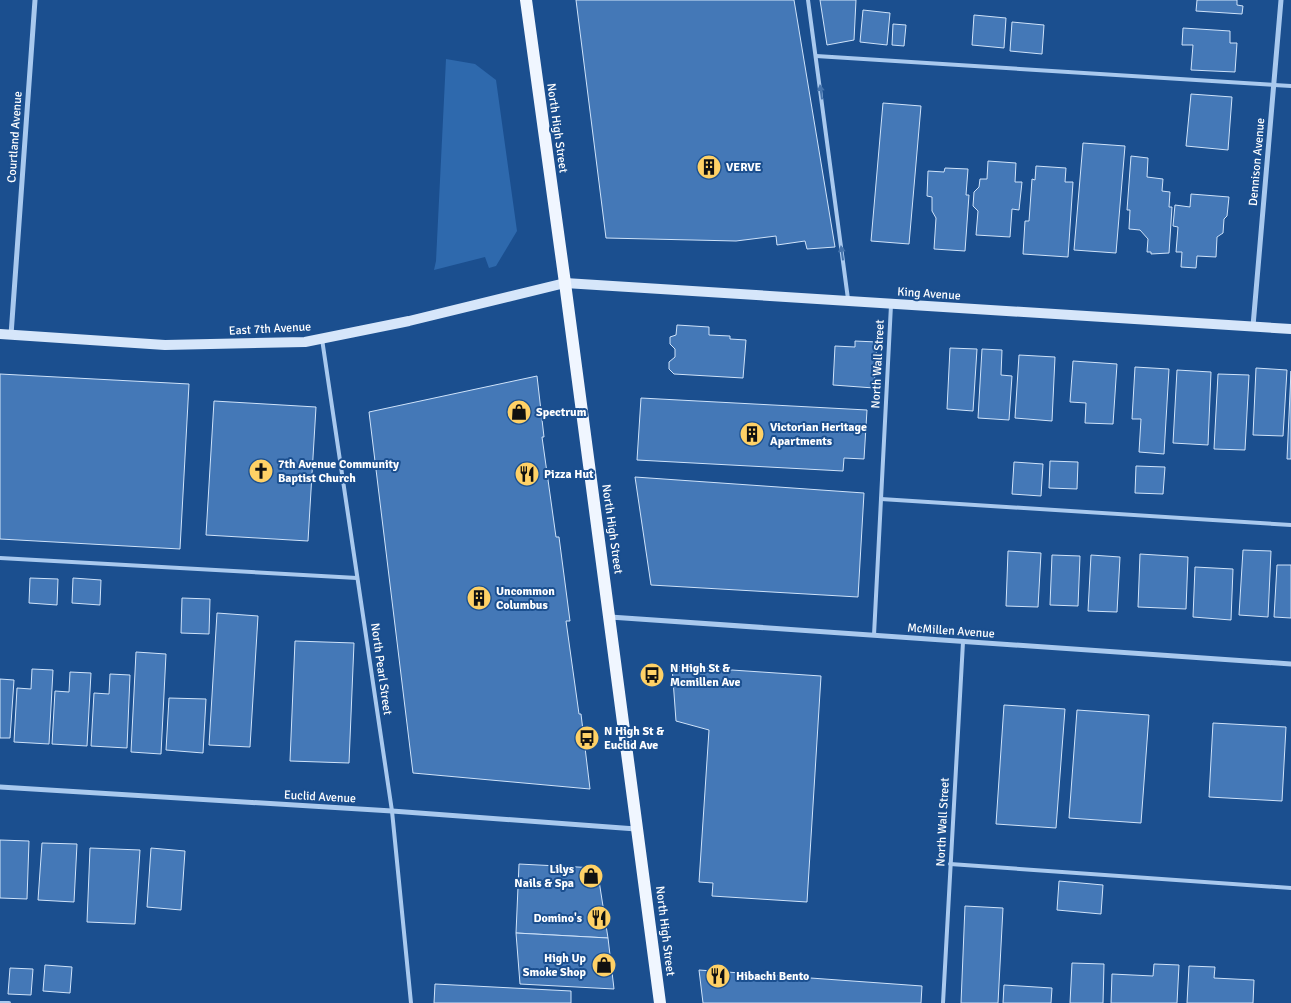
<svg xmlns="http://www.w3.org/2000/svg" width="1291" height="1003" font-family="Signika,sans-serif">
	<rect width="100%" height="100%" fill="#1b4f8f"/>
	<!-- green -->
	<path fill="#2e69ad" d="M446 59 475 64 496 80 517 231 496 266 489 268 485 257 434 270 436 261Z"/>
	<!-- building -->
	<g fill="#4478b7" stroke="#cfe3fa">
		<path d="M576 0H794L835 247 807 249 805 241 777 245 776 236 736 241 606 238Z"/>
		<path d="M820 0H856L854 40 827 45Z"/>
		<path d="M1197 0H1237V5L1243 6 1242 14 1196 11Z"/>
		<path d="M863 10 890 13 887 45 860 42Z"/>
		<path d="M974 15 1006 18 1004 48 972 45Z"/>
		<path d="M1012 22 1044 25 1042 54 1010 51Z"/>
		<path d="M893 24 906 25 904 46 892 45Z"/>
		<path d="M1183 28 1230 31V43H1237L1235 72 1191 70 1193 45H1182Z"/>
		<path d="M1191 94 1232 97 1228 150 1186 146Z"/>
		<path d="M883 103 921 106 909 244 871 241Z"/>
		<path d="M1083 143 1125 146 1116 253 1074 250Z"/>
		<path d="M1131 156 1148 158 1147 177 1163 179 1162 191 1170 192 1169 207H1172L1169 253 1151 254V252H1147L1148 239 1140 230 1129 229 1130 210H1127Z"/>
		<path d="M988 161 1016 163 1015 182H1022L1019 210 1012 209 1010 237 976 235 978 211 973 206 974 192 979 187 980 179H987Z"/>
		<path d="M1036 166 1066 168 1065 182H1073L1068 257 1023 254 1025 221H1029L1032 179 1035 180Z"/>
		<path d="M945 168 968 169 966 195H969L965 251 934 249 936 218 932 211V197L927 196 928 171 944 172Z"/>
		<path d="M1191 194 1229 197 1227 216 1224 219 1223 233 1217 237 1216 257 1197 256 1196 268 1181 267 1182 252H1176L1178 227 1173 226 1175 205 1190 207Z"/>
		<path d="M677 325 709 327V335L730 336V339L746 340 743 378 674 374 669 369V362L675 357V349L670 344V337L676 335Z"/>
		<path d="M855 341 877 342 874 388 833 385 835 346 855 347Z"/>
		<path d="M950 348 977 349 973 411 947 409Z"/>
		<path d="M982 349 1002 350 1001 375 1012 376 1009 420 978 418Z"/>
		<path d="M1019 355 1055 357 1052 421 1015 418Z"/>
		<path d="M1073 361 1117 364 1113 424 1085 423 1086 403 1070 402Z"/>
		<path d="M1135 367 1169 369 1164 454 1139 452 1141 419H1132Z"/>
		<path d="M1256 368 1287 370 1283 436 1253 435Z"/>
		<path d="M1177 370 1211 372 1208 445 1173 443Z"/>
		<path d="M1291 371V459H1287Z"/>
		<path d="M0 374 189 384 180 549 0 539Z"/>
		<path d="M1218 374 1249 375 1245 450 1214 449Z"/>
		<path d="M537 376 544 437H542L556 537H559L570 621H566L579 714H581L590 789 413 773 369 412Z"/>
		<path d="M641 398 867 410 864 459 844 458 843 471 637 460Z"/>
		<path d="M214 401 316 407 308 541 206 535Z"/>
		<path d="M1050 461 1078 462 1077 489 1049 488Z"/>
		<path d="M1014 462 1043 464 1041 496 1012 494Z"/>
		<path d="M1136 466 1165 467 1163 494 1135 493Z"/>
		<path d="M635 477 864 493 858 597 651 585Z"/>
		<path d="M1243 550 1271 551 1268 617 1239 615Z"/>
		<path d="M1008 551 1041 553 1038 607 1006 606Z"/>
		<path d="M1140 554 1188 557 1186 609 1138 607Z"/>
		<path d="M1052 555 1080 556 1078 606 1050 605Z"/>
		<path d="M1091 555 1120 557 1117 612 1088 611Z"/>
		<path d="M1277 565H1291V618L1274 617Z"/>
		<path d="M1195 567 1233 569 1231 620 1193 617Z"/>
		<path d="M30 578 58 579 57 605 29 603Z"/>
		<path d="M73 578 101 580 100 605 72 603Z"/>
		<path d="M182 598 210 599 209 634 181 633Z"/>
		<path d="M217 613 258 616 250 747 209 745Z"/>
		<path d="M295 641 354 643 349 763 290 761Z"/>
		<path d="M136 652 166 654 161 754 131 752Z"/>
		<path d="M672 666 821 676 807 902 712 896 713 883 699 882 709 730 676 721Z"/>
		<path d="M32 669 53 670 49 744 14 742 17 688 31 689Z"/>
		<path d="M70 672 91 673 87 746 52 744 55 691 69 692Z"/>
		<path d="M110 674 130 675 127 748 91 746 94 693 109 694Z"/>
		<path d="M0 679 14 680 10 738H0Z"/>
		<path d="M169 698 206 699 203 753 166 750Z"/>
		<path d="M1004 705 1065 709 1056 828 996 824Z"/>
		<path d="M1077 710 1149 715 1141 823 1069 818Z"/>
		<path d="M1213 723 1286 727 1282 801 1209 797Z"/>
		<path d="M0 840 29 841 27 899 0 898Z"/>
		<path d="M42 843 77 844 74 902 38 900Z"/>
		<path d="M90 848 140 850 135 924 87 922Z"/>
		<path d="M151 848 185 851 181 910 147 907Z"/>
		<path d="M519 864 597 868 608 938 516 933Z"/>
		<path d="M1059 881 1103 885 1101 914 1057 910Z"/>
		<path d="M965 906 1003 908 998 1003H961Z"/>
		<path d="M516 933 608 938 614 989 520 984Z"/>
		<path d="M1072 963 1104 964 1103 1003H1070Z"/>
		<path d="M1154 964 1179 965 1177 1003H1111L1112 974 1153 976Z"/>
		<path d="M45 965 72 967 70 993 43 991Z"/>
		<path d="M1189 966 1215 967 1214 978 1254 980 1253 1003H1187Z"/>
		<path d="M10 968 33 969 31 995 8 994Z"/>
		<path d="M699 970 922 986 921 1003H703Z"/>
		<path d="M435 984 571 991V1003H434Z"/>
		<path d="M1004 985 1052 988 1051 1003H1003Z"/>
	</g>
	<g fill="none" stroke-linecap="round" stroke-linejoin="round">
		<!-- lane -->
		<g stroke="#a9c9ee" stroke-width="4">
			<path d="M808 0 848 299"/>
			<path d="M816 56 1291 86"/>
			<path d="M322 339 392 811 411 1003"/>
			<path d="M881 499 1291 525"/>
			<path d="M0 558 357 578"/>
			<path d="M874 635 891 305"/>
			<path d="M950 864 1291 888"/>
			<path d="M0 1003H9"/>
			<path d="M943 1003 963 642"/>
		</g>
		<!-- street -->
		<g stroke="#a9c9ee" stroke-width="5">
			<path d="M1253 326 1281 0"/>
			<path d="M11 335 35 0"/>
			<path d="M610 617 1291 664"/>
			<path d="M0 787 392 811 636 829"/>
		</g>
		<!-- secondary -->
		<path stroke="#d6e6fa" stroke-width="10" d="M0 334 165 345 305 342 409 321 565 283 1291 329"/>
		<!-- primary -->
		<path stroke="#f0f6ff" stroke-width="12" d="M526 0 565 283 660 1003"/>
	</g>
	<!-- one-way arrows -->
	<defs><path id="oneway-solid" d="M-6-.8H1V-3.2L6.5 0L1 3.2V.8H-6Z" transform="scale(1.25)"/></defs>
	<g fill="#4674ac">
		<use href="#oneway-solid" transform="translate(821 92) rotate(-98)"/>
		<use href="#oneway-solid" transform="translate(842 253) rotate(-98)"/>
	</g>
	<!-- icons -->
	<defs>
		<symbol id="building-disc" viewBox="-11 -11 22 22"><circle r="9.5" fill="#ffd166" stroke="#1b4f8f"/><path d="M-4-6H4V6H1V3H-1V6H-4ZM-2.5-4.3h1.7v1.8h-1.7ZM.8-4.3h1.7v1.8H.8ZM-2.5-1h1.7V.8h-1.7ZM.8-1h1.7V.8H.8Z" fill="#111"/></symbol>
		<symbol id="shop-disc" viewBox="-11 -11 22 22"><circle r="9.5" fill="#ffd166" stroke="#1b4f8f"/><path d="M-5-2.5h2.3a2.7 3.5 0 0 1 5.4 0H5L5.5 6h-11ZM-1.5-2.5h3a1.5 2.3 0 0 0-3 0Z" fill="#111"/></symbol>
		<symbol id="church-disc" viewBox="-11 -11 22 22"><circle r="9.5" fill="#ffd166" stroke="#1b4f8f"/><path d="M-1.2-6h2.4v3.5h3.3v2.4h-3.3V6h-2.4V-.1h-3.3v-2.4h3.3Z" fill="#111"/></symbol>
		<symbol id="restaurant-disc" viewBox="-11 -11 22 22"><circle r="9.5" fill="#ffd166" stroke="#1b4f8f"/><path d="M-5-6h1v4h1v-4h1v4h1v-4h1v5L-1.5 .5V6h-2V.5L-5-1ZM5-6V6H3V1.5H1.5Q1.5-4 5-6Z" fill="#111"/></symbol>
		<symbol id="bus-disc" viewBox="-11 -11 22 22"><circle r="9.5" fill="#ffd166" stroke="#1b4f8f"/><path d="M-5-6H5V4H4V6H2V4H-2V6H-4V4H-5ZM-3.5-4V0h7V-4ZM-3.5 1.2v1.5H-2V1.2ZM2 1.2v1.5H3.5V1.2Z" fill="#111"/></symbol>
	</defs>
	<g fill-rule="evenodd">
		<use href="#building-disc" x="695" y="153" width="28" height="28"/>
		<use href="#shop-disc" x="505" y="398" width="28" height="28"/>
		<use href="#building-disc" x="738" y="420" width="28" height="28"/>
		<use href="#church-disc" x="247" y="457" width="28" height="28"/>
		<use href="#restaurant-disc" x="513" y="460" width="28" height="28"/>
		<use href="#building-disc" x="465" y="584" width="28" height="28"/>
		<use href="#bus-disc" x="638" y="661" width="28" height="28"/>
		<use href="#bus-disc" x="573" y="724" width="28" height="28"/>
		<use href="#shop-disc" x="577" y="862" width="28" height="28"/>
		<use href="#restaurant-disc" x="585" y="904" width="28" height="28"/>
		<use href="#shop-disc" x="590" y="951" width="28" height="28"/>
		<use href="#restaurant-disc" x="704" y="962" width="28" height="28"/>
	</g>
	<g text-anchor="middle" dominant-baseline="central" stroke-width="4" stroke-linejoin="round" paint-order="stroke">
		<!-- street labels -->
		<g font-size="12" fill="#fff" stroke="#1b4f8f">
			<text transform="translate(557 128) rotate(82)">North High Street</text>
			<text transform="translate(15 137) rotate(-86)">Courtland Avenue</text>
			<text transform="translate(1257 162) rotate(-85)">Dennison Avenue</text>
			<text transform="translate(929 294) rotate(4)">King Avenue</text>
			<text transform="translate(270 329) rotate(-3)">East 7th Avenue</text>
			<text transform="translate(878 364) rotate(-87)">North Wall Street</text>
			<text transform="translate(612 529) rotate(82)">North High Street</text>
			<text transform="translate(951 631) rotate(4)">McMillen Avenue</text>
			<text transform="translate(381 669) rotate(82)">North Pearl Street</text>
			<text transform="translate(320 797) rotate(3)">Euclid Avenue</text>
			<text transform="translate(943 822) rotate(-87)">North Wall Street</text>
			<text transform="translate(665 931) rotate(83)">North High Street</text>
		</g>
		<!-- poi labels -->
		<g font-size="12" font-weight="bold" fill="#fff" stroke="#1b4f8f" text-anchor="start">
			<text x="726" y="167">VERVE</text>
			<text x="536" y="412">Spectrum</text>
			<text x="770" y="427">Victorian Heritage<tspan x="770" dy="14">Apartments</tspan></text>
			<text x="278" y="464">7th Avenue Community<tspan x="278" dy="14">Baptist Church</tspan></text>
			<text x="544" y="474">Pizza Hut</text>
			<text x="496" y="591">Uncommon<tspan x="496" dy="14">Columbus</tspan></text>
			<text x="670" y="668">N High St &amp;<tspan x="670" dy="14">Mcmillen Ave</tspan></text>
			<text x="604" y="731">N High St &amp;<tspan x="604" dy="14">Euclid Ave</tspan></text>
			<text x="574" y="869" text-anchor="end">Lilys<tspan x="574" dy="14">Nails &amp; Spa</tspan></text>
			<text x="582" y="918" text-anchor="end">Domino's</text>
			<text x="586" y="958" text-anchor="end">High Up<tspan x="586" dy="14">Smoke Shop</tspan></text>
			<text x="736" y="976">Hibachi Bento</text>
		</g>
	</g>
</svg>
